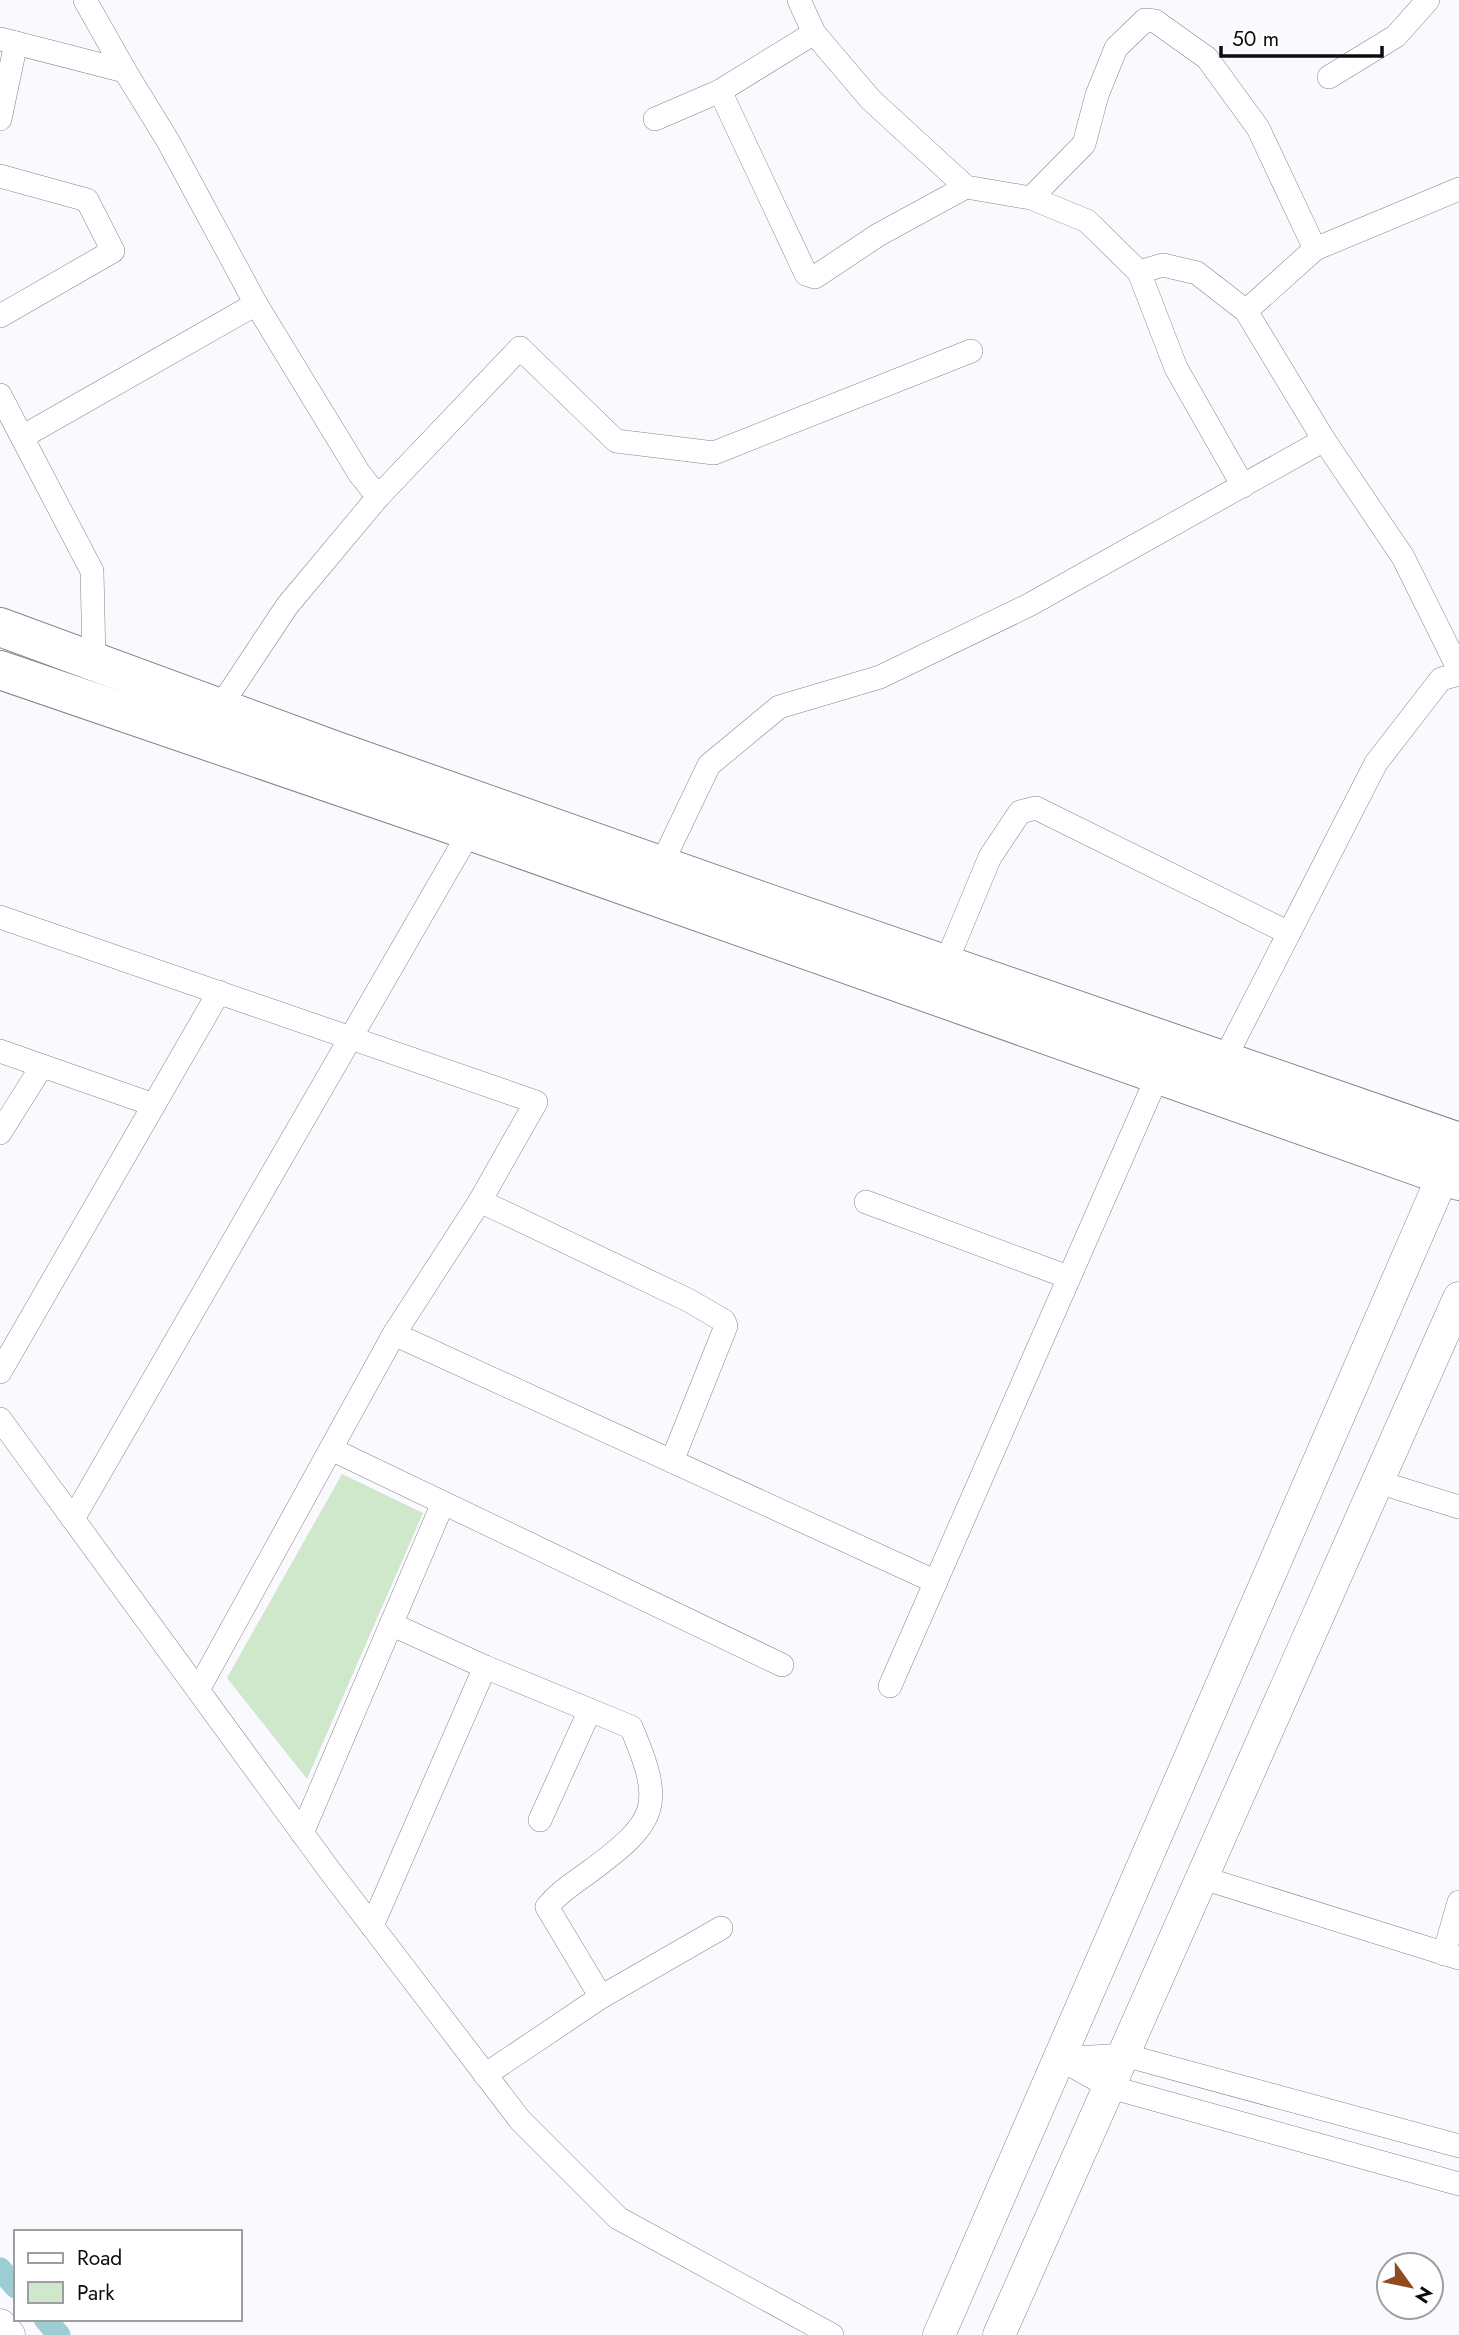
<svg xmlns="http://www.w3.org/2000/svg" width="1459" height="2335" font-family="Jost,sans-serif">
	<rect width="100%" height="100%" fill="#f9f9fe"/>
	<!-- green -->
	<path fill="#cfe7cb" d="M342 1474 423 1513 307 1779 227 1678Z"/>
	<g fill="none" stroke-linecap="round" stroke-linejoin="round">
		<!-- canal -->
		<g stroke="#9cccd4" stroke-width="23">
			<path d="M0 2269 16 2287"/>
			<path d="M45 2319 59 2335"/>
		</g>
		<defs>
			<g id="street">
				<path d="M799 0 814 33 871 100 966 187 1031 198 1087 221 1139 272 1176 368 1243 486"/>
				<path d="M0 39 125 71 85 0"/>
				<path d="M125 71 168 141 256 304 359 473 378 497"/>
				<path d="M1329 77 1396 36 1428 0"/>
				<path d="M720 91 806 274 815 277 878 235 966 187"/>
				<path d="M0 119 16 43"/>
				<path d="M655 119 720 91 814 33"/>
				<path d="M0 176 87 200 113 251 0 316"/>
				<path d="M1031 198 1084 144 1097 95 1116 48 1145 20 1155 21 1207 58 1258 128 1315 249"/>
				<path d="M1139 272 1163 265 1197 273 1246 311 1324 440 1403 557 1459 670"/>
				<path d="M1246 311 1315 249 1459 189"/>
				<path d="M0 395 92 571 94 660"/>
				<path d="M22 437 256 304"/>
				<path d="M220 707 287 606 378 497 520 348 616 441 714 453 971 351"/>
				<path d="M661 865 709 765 779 707 880 677 1029 605 1324 440"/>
				<path d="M0 917 536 1102 480 1201 394 1334 198 1690"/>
				<path d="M945 965 990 857 1020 812 1036 808 1289 933"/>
				<path d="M0 1051 154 1105"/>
				<path d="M1223 1062 1376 763 1441 679 1459 674"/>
				<path d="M0 1133 42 1066"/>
				<path d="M480 1201 690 1301 724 1321 726 1326 672 1461"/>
				<path d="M866 1202 1068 1277"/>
				<path d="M394 1334 936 1582"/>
				<path d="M0 1372 219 992"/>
				<path d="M0 1419 330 1871 520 2120 618 2218 832 2335"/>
				<path d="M331 1449 782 1665"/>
				<path d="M1378 1482 1459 1507"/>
				<path d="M73 1519 470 831"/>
				<path d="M391 1624 485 1667 631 1727C665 1806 658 1821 589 1872 574 1883 559 1892 547 1907L601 1997 721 1928"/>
				<path d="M890 1686 1158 1075"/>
				<path d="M540 1820 590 1710"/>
				<path d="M302 1833 443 1503"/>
				<path d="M1203 1878 1459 1958"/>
				<path d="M372 1926 485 1667"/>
				<path d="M1444 1954 1459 1902"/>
				<path d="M1060 2059 1110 2087 1459 2184"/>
				<path d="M1060 2059 1124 2055 1459 2146"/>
				<path d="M485 2075 601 1997"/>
			</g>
			<g id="secondary">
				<path d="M0 2325 9 2335"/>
				<path d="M939 2335 1452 1155"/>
				<path d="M999 2335 1459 1298"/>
			</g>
			<g id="highway">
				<path d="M0 627 334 750 770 904 1459 1142"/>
				<path d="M0 670 470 831 1459 1181"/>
			</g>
		</defs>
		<!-- street casing -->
		<use href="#street" stroke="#85858c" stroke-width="24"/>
		<!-- secondary casing -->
		<use href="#secondary" stroke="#85858c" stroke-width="33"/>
		<!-- highway casing -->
		<use href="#highway" stroke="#85858c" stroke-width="40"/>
		<!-- street -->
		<use href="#street" stroke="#fff" stroke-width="23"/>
		<!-- secondary -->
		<use href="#secondary" stroke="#fff" stroke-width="32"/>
		<!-- highway -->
		<use href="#highway" stroke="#fff" stroke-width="38"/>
	</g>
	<!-- legend -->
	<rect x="14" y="2230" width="228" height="91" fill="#ffffff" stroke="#9d9e9f" stroke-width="2"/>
	<rect x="28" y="2253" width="35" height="10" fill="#ffffff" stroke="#9d9e9f" stroke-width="2"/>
	<text x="77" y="2265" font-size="21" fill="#0b0c0e">Road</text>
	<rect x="28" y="2282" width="35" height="21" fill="#cfe7cb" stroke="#9d9e9f" stroke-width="2"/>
	<text x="77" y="2300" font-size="21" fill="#0b0c0e">Park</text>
	<!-- north arrow -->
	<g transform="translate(1410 2286) rotate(123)"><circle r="33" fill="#ffffff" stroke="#9d9e9f" stroke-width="2"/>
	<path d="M0-5L12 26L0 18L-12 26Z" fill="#904b21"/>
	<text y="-10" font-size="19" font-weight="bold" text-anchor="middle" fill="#0b0c0e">N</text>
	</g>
	<!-- scale -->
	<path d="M1221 46v10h161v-10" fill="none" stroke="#0b0c0e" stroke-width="3.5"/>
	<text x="1232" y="46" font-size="21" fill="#0b0c0e" stroke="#ffffff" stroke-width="5" paint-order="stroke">50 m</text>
</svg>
